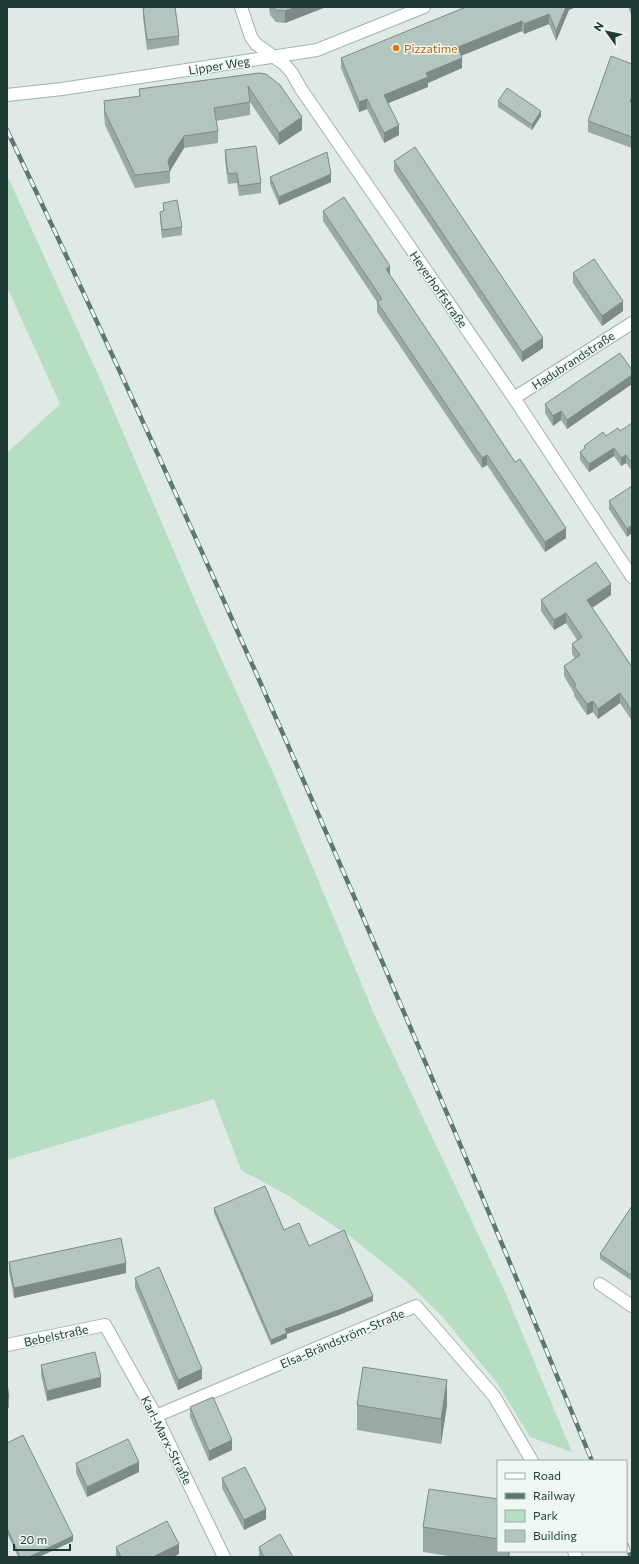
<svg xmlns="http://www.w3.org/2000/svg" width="639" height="1564" font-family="Commissioner,sans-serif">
	<rect width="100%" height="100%" fill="#dfeae6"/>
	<!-- green -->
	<path fill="#b7ddc3" d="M7 175 101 381 200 612 275 777 375 1016 503 1287 572 1452 530 1437 497 1383 441 1315 407 1282 351 1237 287 1195 241 1170 214 1099 7 1160V453L60 404 7 287Z"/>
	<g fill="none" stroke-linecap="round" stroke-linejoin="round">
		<defs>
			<g id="street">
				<path d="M241 7 251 37 256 44 284 64 292 73 301 89 514 398 632 577"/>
				<path d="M514 398 632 323"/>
				<path d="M600 1284 632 1306"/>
				<path d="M7 1345 105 1325 156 1416 224 1557"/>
				<path d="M156 1416 416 1306 494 1396 532 1461"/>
				<path d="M574 1551 576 1557"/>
			</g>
			<path id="secondary" d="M7 95 62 89 317 50 424 7"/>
		</defs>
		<!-- street casing -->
		<use href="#street" stroke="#a2b2ad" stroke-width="14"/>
		<!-- secondary casing -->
		<use href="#secondary" stroke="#9db6af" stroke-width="14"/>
		<!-- street -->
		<use href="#street" stroke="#fff" stroke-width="12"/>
		<!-- secondary -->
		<use href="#secondary" stroke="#fff" stroke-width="12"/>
		<defs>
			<g id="rail">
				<path d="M7 130C215 568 408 1013 592 1461"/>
				<path d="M626 1544 631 1557"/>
			</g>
		</defs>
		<!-- rail casing -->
		<use href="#rail" stroke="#5a7770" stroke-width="4.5"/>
		<!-- rail -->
		<use href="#rail" stroke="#eff7f3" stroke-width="3" stroke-dasharray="9" stroke-linecap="butt"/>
	</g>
	<!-- wall -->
	<g fill="#9ba9a4">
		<path d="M269 7H326L285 23 276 22 270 15Z"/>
		<path d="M574 7 569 10 556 41 549 24 524 34 522 31 461 56 462 68 428 83V87L388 103 399 135 384 143 367 109 359 112 341 68V58Z"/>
		<path d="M628 7H632V17Z"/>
		<path d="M143 8 179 36V45L147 50 143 18Z"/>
		<path d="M632 64V148L588 132V121Z"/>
		<path d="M259 73 302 130 279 145 250 102V115L216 121 218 131V143L184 148 170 171V183L135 188 105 125 104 113V101L139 96V89Z"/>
		<path d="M498 101 541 116 532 130 498 107Z"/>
		<path d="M225 150 261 183V193L239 196 237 183 228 184 225 160Z"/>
		<path d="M394 161 543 348 522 362 394 171Z"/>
		<path d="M270 177 331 182 279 205 270 184Z"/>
		<path d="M163 203 182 227V235L162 238 160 219V212L163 211Z"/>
		<path d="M323 211 390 276 566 538 545 552 487 465 482 468 377 312V302L323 221Z"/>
		<path d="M573 273 623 311 602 326 573 283Z"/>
		<path d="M632 370V384L567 429 561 420 553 426 545 413V404Z"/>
		<path d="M632 423V471L626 463 621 466 614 456 589 472 580 460V452L584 450V446L606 436 620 431Z"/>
		<path d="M632 486V533L627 537 609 509V501Z"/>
		<path d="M611 595 592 608 632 667V721L620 703 598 719 593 712 587 715 574 696V693L564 676V666L575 659 572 654V644L577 640 566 623 554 630 541 611V600Z"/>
		<path d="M632 1206V1281L600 1259V1254Z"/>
		<path d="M214 1208 284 1230 309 1246 373 1301 339 1315 287 1334V1338L271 1345 214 1213Z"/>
		<path d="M9 1262 126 1273 14 1298 9 1272Z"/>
		<path d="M135 1278 202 1379 178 1390 135 1288Z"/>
		<path d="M41 1365 101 1387 47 1401 41 1375Z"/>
		<path d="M7 1383 9 1398V1408H7Z"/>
		<path d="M357 1405H447L441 1444 357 1430Z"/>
		<path d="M190 1407 232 1450 209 1461 190 1417Z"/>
		<path d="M7 1443 73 1541 39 1557H18L7 1533Z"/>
		<path d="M76 1463 139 1472 87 1497 76 1473Z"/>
		<path d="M222 1478 266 1519 244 1530 222 1488Z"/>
		<path d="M498 1499V1551H510L509 1557H455L423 1552V1527Z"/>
		<path d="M116 1547 179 1554 173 1557H116Z"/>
		<path d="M259 1547 293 1557H259Z"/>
	</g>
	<!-- shaded-wall -->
	<g fill="#7e8a86">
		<path d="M295 7H326L285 23V11Z"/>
		<path d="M566 7H574V8L569 10 556 41V31Z"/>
		<path d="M549 14V24L524 34V24Z"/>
		<path d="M522 21V31L458 57V47Z"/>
		<path d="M462 58V68L428 83V87L384 105V95L426 73Z"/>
		<path d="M632 95V106L630 102Z"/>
		<path d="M367 99V109L359 112V102Z"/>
		<path d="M541 111V116L532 130V125Z"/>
		<path d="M302 117V130L279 145V133Z"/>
		<path d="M399 125V135L384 143V133Z"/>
		<path d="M184 136V148L170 171 168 160Z"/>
		<path d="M331 174V182L279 205V197Z"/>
		<path d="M390 266V276L386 269Z"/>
		<path d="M623 301V311L602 326V316Z"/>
		<path d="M543 338V348L522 362V352Z"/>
		<path d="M632 375V384L567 429V420Z"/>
		<path d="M561 411V420L553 426V416Z"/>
		<path d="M614 448V456L589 472V464Z"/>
		<path d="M487 455V465L482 468V458Z"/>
		<path d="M626 455V463L621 466V458Z"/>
		<path d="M632 525V533L627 537V529Z"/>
		<path d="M566 528V538L545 552V542Z"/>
		<path d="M611 584V595L587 611V600Z"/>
		<path d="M566 613V623L554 630V620Z"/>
		<path d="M620 693V703L598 719V709Z"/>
		<path d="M593 701V712L587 715V704Z"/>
		<path d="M126 1263V1273L14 1298V1288Z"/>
		<path d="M373 1296V1301L339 1315 287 1334V1338L271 1345V1340L285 1329Z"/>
		<path d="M202 1369V1379L178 1390V1380Z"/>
		<path d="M101 1377V1387L47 1401V1391Z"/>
		<path d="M447 1380V1405L441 1444V1419Z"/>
		<path d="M232 1440V1450L209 1461V1451Z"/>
		<path d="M139 1462V1472L87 1497V1487Z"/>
		<path d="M266 1509V1519L244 1530V1520Z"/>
		<path d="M73 1536V1541L39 1557H29Z"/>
		<path d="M179 1544V1554L173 1557H153Z"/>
		<path d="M508 1551H510L509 1557H508Z"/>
	</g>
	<!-- building -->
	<g fill="#b4c5bf" stroke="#7e8a86">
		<path d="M149 7H175L179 36 147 40 143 8Z"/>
		<path d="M273 7H295L285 11 276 10Z"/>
		<path d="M466 7H566L556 31 549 14 524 24 522 21 458 47 462 58 426 73 428 77 384 95 399 125 384 133 367 99 359 102 341 58Z"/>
		<path d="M611 56 632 64V95L630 102H632V137L588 121Z"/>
		<path d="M259 73 266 74 280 85 302 117 279 133 248 86 250 102 214 108 218 131 184 136 168 160 170 171 135 175 105 112 104 101 140 96 139 89Z"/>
		<path d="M507 88 541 111 532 125 498 101Z"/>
		<path d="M256 146 261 183 239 186 237 173 228 174 225 150Z"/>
		<path d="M415 147 543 338 522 352 394 161Z"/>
		<path d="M327 152 331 174 279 197 270 177Z"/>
		<path d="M344 197 390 266 386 269 480 409 515 462 520 459 566 528 545 542 487 455 482 458 377 302 382 299 323 211Z"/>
		<path d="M177 200 182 227 162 230 160 212 164 211 163 203Z"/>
		<path d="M594 259 623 301 602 316 573 273Z"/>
		<path d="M620 353 632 370V375L567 420 561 411 553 416 545 404Z"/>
		<path d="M632 423V463L626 455 621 458 614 448 589 464 580 452 585 448 584 446 603 432 606 436 618 428 620 431Z"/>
		<path d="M632 486V525L627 529 609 501Z"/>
		<path d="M596 562 611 584 587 600 632 667V711L620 693 598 709 593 701 587 704 574 686 576 685 564 666 580 655 572 644 582 637 566 613 554 620 541 600Z"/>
		<path d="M265 1186 284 1230 299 1223 309 1246 344 1230 373 1296 339 1310 285 1329 287 1333 271 1340 214 1208Z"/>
		<path d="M632 1206V1276L600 1254Z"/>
		<path d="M121 1238 126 1263 14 1288 9 1262Z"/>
		<path d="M159 1267 202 1369 178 1380 135 1278Z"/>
		<path d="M95 1352 101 1377 47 1391 41 1365Z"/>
		<path d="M363 1367 447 1380 441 1419 357 1405Z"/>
		<path d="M7 1383 9 1398H7Z"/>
		<path d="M213 1397 232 1440 209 1451 190 1407Z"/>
		<path d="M23 1435 73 1536 29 1557H20L7 1528V1443Z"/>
		<path d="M128 1439 139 1462 87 1487 76 1463Z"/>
		<path d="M245 1467 266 1509 244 1520 222 1478Z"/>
		<path d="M429 1489 498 1499V1539L423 1527Z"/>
		<path d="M167 1521 179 1544 153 1557H121L116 1547Z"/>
		<path d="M280 1534 293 1557H264L259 1547Z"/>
	</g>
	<!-- markers -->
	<circle fill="#e8710a" stroke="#eff7f3" stroke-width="1.5" cx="396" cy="48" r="4"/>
	<g text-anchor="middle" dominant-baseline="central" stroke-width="3" stroke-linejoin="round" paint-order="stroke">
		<!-- food labels -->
		<g font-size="12" fill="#c56008" stroke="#eff7f3" text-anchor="start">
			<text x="404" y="48">Pizzatime</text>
		</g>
		<!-- street labels -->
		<g font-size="12" fill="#1f3b35" stroke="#eff7f3">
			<text transform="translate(219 65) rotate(-9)">Lipper Weg</text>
			<text transform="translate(439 289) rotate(55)">Heyerhoffstraße</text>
			<text transform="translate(573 360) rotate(-33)">Hadubrandstraße</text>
			<text transform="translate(56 1335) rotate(-12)">Bebelstraße</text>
			<text transform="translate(342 1338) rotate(-23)">Elsa-Brändström-Straße</text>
			<text transform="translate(167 1440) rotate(63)">Karl-Marx-Straße</text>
		</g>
	</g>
	<!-- border -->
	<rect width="639" height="1564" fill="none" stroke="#1f3b35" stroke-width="16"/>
	<!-- legend -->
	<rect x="497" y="1460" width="130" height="92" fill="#eff7f3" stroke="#9caca7"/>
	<rect x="505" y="1473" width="20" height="6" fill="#ffffff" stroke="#9caca7"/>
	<text x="533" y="1480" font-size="12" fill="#1f3b35">Road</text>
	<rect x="505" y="1493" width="20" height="6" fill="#5a7770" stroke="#9caca7"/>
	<text x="533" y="1500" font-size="12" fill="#1f3b35">Railway</text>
	<rect x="505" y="1510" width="20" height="12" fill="#b7ddc3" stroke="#9caca7"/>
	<text x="533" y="1520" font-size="12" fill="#1f3b35">Park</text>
	<rect x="505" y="1530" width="20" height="12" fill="#b4c5bf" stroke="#9caca7"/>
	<text x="533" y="1540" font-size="12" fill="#1f3b35">Building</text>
	<!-- north arrow -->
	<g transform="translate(607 32) rotate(303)" stroke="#eff7f3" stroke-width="3" paint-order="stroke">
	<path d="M0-3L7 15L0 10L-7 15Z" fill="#1f3b35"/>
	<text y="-6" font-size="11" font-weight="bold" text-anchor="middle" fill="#1f3b35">N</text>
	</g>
	<!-- scale -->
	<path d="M14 1544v6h56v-6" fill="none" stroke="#1f3b35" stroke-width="2"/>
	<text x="20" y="1544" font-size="12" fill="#1f3b35" stroke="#eff7f3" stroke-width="3" paint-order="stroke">20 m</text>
</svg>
